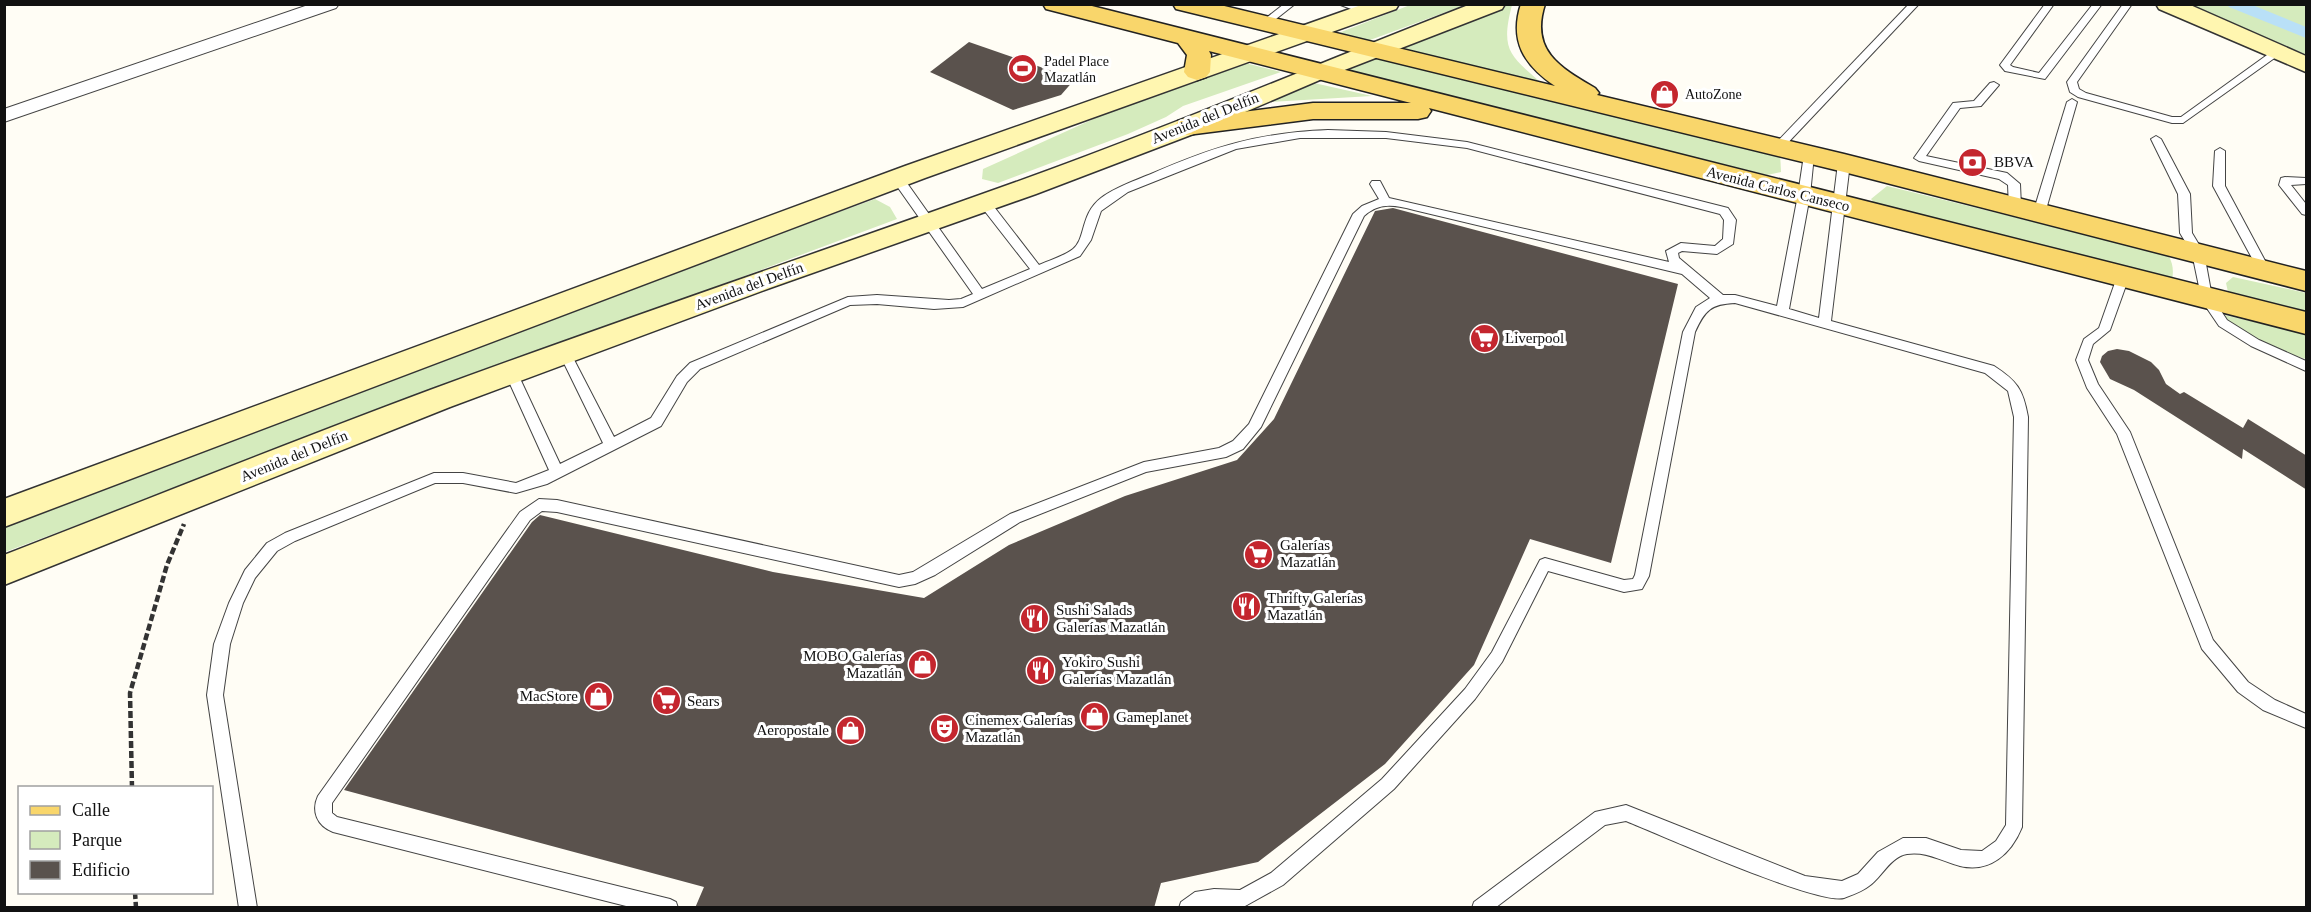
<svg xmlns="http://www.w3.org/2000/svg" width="2311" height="912" font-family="Georgia,serif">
	<rect width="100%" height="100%" fill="#fffdf5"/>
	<!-- green -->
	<g fill="#d5ebbd">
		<path d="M2303 4 2306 6V59L2241 28 2184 5Z"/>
		<path d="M1410 5H1465L1362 43 1331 36Z"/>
		<path d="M1504 5H1512C1500 51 1510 56 1544 85L1389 51Z"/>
		<path d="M1368 56 1780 152 1781 172 1767 175 1336 70Z"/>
		<path d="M1241 62 1281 72 1183 106 1166 117 1128 134 998 183 982 179 983 169 1120 107Z"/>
		<path d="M1305 81 1372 96 1252 103Z"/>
		<path d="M1887 186 2168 255C2175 266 2173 275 2171 287L1882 212 1871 199Z"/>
		<path d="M875 199 890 207 897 219 5 552V522L60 494Z"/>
		<path d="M2233 277 2306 293V318L2250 305 2228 292 2226 283Z"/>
		<path d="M2220 314 2306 334V359L2277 350 2227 321Z"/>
	</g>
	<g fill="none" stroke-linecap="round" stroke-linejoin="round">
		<!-- canal -->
		<path fill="#b9e0f7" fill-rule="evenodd" d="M2227 4H2250L2306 27V38L2229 7Z"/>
	</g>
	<!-- building -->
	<g fill="#5a524d">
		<path d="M969 42 1075 79 1061 95 1013 110 930 72Z"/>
		<path d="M1393 208 1678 284 1611 563 1530 539 1474 665 1385 764 1258 862 1161 883 1154 908H695L704 887 344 790 532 522 540 515 773 572 924 598 1009 545 1125 496 1237 460 1274 419 1375 211Z"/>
		<path d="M2117 349 2129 351 2151 362 2159 370 2166 384 2180 394 2184 392 2243 428 2248 419 2307 456V490L2243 449 2242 459 2134 390 2110 379 2100 362 2102 356 2108 351Z"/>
	</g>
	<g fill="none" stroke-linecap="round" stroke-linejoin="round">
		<defs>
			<g id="lane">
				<path d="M1284 4H1295L1267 26H1261V22Z"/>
				<path d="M1338 4H1353L1372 12 1367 15Z"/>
				<path d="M1909 4H1919L1782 149H1774V145Z"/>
				<path d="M2045 4H2054L2010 65 2013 67 2039 73 2093 4H2102L2045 79 2005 71 2000 65Z"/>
				<path d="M2123 4H2132L2077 82 2079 89 2086 93 2172 117H2181L2274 50 2278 49 2283 52 2183 123H2172L2078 97 2070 92 2067 82Z"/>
				<path d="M1994 82 1999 85 1981 106 1960 108 1926 156 2007 173 2020 184 2021 207 2015 211 2009 207 2008 185 1999 179 1919 161 1914 158 1953 103 1974 101 1990 83Z"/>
				<path d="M2072 99 2077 102 2045 213 2043 216H2035L2033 213 2067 102Z"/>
				<path d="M1328 130 1386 132 1467 142 1728 208 1736 220 1733 244 1717 254 1682 251 1678 253 1679 258 1723 295H1735L1777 306 1798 195 1804 155 1809 152 1813 153 1814 155 1810 195 1789 309 1819 318 1838 163 1844 160 1848 161 1850 163 1831 321 1994 366C2017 381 2023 389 2028 417L2022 827C2011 854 1990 873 1960 866 1942 861 1926 851 1907 854 1890 857 1882 877 1869 886 1863 891 1852 895 1844 898 1817 905 1661 835 1626 821L1605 825 1495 908H1472L1474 902 1595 812 1626 805 1805 876 1842 881 1858 874 1878 852 1903 838H1926L1961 850 1982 851 1996 841 2006 825 2014 417 2008 391 1985 373 1735 303C1711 304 1705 310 1695 332L1649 576 1642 589 1624 592 1548 571 1502 662 1475 699 1394 789 1283 885 1247 905 1241 908H1179L1181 902 1195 892 1214 889 1240 890 1271 873 1382 779 1465 689 1492 652 1540 560 1545 558 1624 580 1633 579 1635 575 1683 332 1696 307 1710 298 1682 274 1414 210C1394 205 1380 202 1364 216L1261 427 1243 449 1226 457 1146 472 1020 522 935 575 915 584 899 587 557 512 542 511 530 520 332 803V813L337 817 670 899 676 902 678 908H634L333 832C317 826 311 811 318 796L520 512 539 499 557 500 899 575 913 572 1010 514 1144 462 1219 448 1233 441 1249 424 1353 214 1362 206 1379 199 1370 184 1372 181H1380L1389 198 1669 262 1666 251 1681 243 1715 246 1723 239 1724 220 1720 214 1467 148 1386 138H1300L1236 149 1128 192 1101 211 1091 240 1080 256 963 307 934 309 877 304 850 305 700 369 687 382 661 426 547 484 516 493 463 483H435L295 541 277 551 255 578 243 603 230 644 223 695 257 908H239L207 695 214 644 229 603 245 570 267 543 285 533 434 473H463L516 483 549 470 505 373 506 370H516L560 464 603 443 559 353 561 350H569L614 437 651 418 677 376 690 363 848 297 877 295 949 300 961 299 973 294 894 182V176H902L982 289 1030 269 980 205V199H988L1039 265C1050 260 1064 256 1073 249 1086 239 1080 214 1101 198 1116 187 1134 181 1151 174 1215 146 1258 133 1328 130Z"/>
				<path d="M2156 136 2161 139 2190 194 2192 233 2204 253 2212 297 2227 320 2259 340 2306 361V371L2251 346 2219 326 2202 301 2192 253 2180 233 2178 194 2151 139Z"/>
				<path d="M2220 148 2225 151V186L2270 270 2268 273H2260L2213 186 2215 151Z"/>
				<path d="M2285 177 2306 178V184L2291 185 2306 204V215L2302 214 2279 185 2281 178Z"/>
				<path d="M2123 273 2129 277 2110 330 2093 344 2088 360 2098 384 2130 432 2213 640 2248 682 2275 700 2306 714V728L2263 710 2238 692 2202 649 2117 434 2087 388 2076 360 2084 339 2099 328 2117 277Z"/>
			</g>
			<path id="street" d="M311 4H339L336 8 4 122V109Z"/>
			<g id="secondary">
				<path d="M1364 4H1399L1396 9 925 178 4 527V499L905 166Z"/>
				<path d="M1471 4H1505L1502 9 1329 76 1196 133 1036 194 770 288 450 407 4 585V555C146 500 288 443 430 390 625 318 821 252 1016 182 1170 127 1319 63 1471 4Z"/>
				<path d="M2156 4H2188L2306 56V72L2159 9Z"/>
			</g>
			<g id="primary">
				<path d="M1043 4H1084L2306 312V334L1429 108 1431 111 1427 117 1418 119H1313L1187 135 1178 133 1174 127 1178 121 1187 119 1313 103H1411L1209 51 1211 55 1210 72 1206 77 1197 80 1188 77 1184 72 1187 55 1178 43 1046 9Z"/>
				<path d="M1173 4H1216L1555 86C1524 65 1509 41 1521 4H1545C1530 50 1559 67 1595 88L1599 93 1597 95 1844 154 2306 271V291L1844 172 1176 9Z"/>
			</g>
		</defs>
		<!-- lane casing -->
		<use href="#lane" stroke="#444" stroke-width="2"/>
		<!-- street casing -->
		<use href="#street" stroke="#444" stroke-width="2"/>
		<!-- secondary casing -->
		<use href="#secondary" stroke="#333" stroke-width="3"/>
		<!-- primary casing -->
		<use href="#primary" stroke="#222" stroke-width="3"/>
		<!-- path -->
		<g stroke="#333" stroke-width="4.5" stroke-dasharray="7 3" stroke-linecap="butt">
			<path d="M132 788 130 693 167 565 184 524"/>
			<path d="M135 892 136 908"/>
		</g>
		<!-- lane -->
		<use href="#lane" fill="#fff" fill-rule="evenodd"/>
		<!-- street -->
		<use href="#street" fill="#fff" fill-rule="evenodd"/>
		<!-- secondary -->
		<use href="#secondary" fill="#fff6b0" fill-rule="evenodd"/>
		<!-- primary -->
		<use href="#primary" fill="#f9d66b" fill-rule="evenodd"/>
	</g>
	<!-- icons -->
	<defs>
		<symbol id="stadium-disc" viewBox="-11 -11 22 22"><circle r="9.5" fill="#c4262e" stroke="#fff"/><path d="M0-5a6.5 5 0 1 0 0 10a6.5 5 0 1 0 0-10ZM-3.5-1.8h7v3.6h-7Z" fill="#fff"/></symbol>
		<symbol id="shop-disc" viewBox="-11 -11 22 22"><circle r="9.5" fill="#c4262e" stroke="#fff"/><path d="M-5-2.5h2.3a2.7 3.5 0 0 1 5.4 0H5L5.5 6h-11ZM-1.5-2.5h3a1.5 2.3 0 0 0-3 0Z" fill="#fff"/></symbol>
		<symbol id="bank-disc" viewBox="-11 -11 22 22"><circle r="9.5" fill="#c4262e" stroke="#fff"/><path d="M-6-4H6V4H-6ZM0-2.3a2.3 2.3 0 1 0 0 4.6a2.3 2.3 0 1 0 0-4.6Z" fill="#fff"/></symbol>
		<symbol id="supermarket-disc" viewBox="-11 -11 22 22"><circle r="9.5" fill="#c4262e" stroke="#fff"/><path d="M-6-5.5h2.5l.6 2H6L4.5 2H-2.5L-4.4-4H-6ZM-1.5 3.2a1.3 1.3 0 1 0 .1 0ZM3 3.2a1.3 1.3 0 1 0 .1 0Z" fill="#fff"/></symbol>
		<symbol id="restaurant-disc" viewBox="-11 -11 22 22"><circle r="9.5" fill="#c4262e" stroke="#fff"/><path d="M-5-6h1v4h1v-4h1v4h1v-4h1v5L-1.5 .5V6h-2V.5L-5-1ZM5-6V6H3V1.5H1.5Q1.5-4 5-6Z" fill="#fff"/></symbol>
		<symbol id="theatre-disc" viewBox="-11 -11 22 22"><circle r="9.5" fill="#c4262e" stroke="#fff"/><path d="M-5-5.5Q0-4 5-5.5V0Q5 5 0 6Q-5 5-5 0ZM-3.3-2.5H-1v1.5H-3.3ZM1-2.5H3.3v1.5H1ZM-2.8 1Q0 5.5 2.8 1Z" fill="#fff"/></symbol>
	</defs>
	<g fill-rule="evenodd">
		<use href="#stadium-disc" x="1006" y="52" width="33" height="33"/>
		<use href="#shop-disc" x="1648" y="78" width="33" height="33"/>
		<use href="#bank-disc" x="1956" y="146" width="33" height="33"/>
		<use href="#supermarket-disc" x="1468" y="322" width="33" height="33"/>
		<use href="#supermarket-disc" x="1242" y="538" width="33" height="33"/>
		<use href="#restaurant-disc" x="1230" y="590" width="33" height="33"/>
		<use href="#restaurant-disc" x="1018" y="602" width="33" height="33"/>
		<use href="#shop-disc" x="906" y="648" width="33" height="33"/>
		<use href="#restaurant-disc" x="1024" y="654" width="33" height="33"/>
		<use href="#shop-disc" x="582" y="680" width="33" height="33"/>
		<use href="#supermarket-disc" x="650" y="684" width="33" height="33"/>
		<use href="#shop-disc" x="1078" y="700" width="33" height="33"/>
		<use href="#theatre-disc" x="928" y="712" width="33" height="33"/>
		<use href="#shop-disc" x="834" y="714" width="33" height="33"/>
	</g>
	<g text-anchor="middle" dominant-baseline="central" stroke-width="6" stroke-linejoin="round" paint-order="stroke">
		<!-- far-poi labels -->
		<g font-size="14" fill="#111" stroke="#fff" text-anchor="start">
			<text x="1044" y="61">Padel Place<tspan x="1044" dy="16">Mazatlán</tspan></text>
			<text x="1685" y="94">AutoZone</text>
		</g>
		<!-- street labels -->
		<g font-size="15" fill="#111" stroke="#fff">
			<text transform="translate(1205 118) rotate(-22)">Avenida del Delfín</text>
			<text transform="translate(1778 189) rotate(14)">Avenida Carlos Canseco</text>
			<text transform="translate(749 286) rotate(-20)">Avenida del Delfín</text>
			<text transform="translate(294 456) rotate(-22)">Avenida del Delfín</text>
		</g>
		<!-- poi labels -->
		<g font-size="15" fill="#111" stroke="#fff" text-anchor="start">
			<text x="1994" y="162">BBVA</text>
			<text x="1505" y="338">Liverpool</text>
			<text x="1280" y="545">Galerías<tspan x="1280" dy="17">Mazatlán</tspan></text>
			<text x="1267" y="598">Thrifty Galerías<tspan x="1267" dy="17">Mazatlán</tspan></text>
			<text x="1056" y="610">Sushi Salads<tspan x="1056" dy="17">Galerías Mazatlán</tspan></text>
			<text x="902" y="656" text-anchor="end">MOBO Galerías<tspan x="902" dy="17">Mazatlán</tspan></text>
			<text x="1062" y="662">Yokiro Sushi<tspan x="1062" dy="17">Galerías Mazatlán</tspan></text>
			<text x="578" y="696" text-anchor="end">MacStore</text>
			<text x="687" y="701">Sears</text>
			<text x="1116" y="717">Gameplanet</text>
			<text x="965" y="720">Cinemex Galerías<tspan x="965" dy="17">Mazatlán</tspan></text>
			<text x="829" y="730" text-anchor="end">Aeropostale</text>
		</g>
	</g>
	<!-- border -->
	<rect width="2311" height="912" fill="none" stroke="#111111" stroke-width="12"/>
	<!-- legend -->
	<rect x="18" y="786" width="195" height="108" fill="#ffffff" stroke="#a0a0a0" stroke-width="1.5"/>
	<rect x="30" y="806" width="30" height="9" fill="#f9d66b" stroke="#a0a0a0" stroke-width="1.5"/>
	<text x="72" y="816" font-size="18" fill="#111111">Calle</text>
	<rect x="30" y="831" width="30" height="18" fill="#d5ebbd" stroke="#a0a0a0" stroke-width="1.5"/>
	<text x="72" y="846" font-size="18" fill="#111111">Parque</text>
	<rect x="30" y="861" width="30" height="18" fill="#5a524d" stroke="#a0a0a0" stroke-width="1.5"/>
	<text x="72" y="876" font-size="18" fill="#111111">Edificio</text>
</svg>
